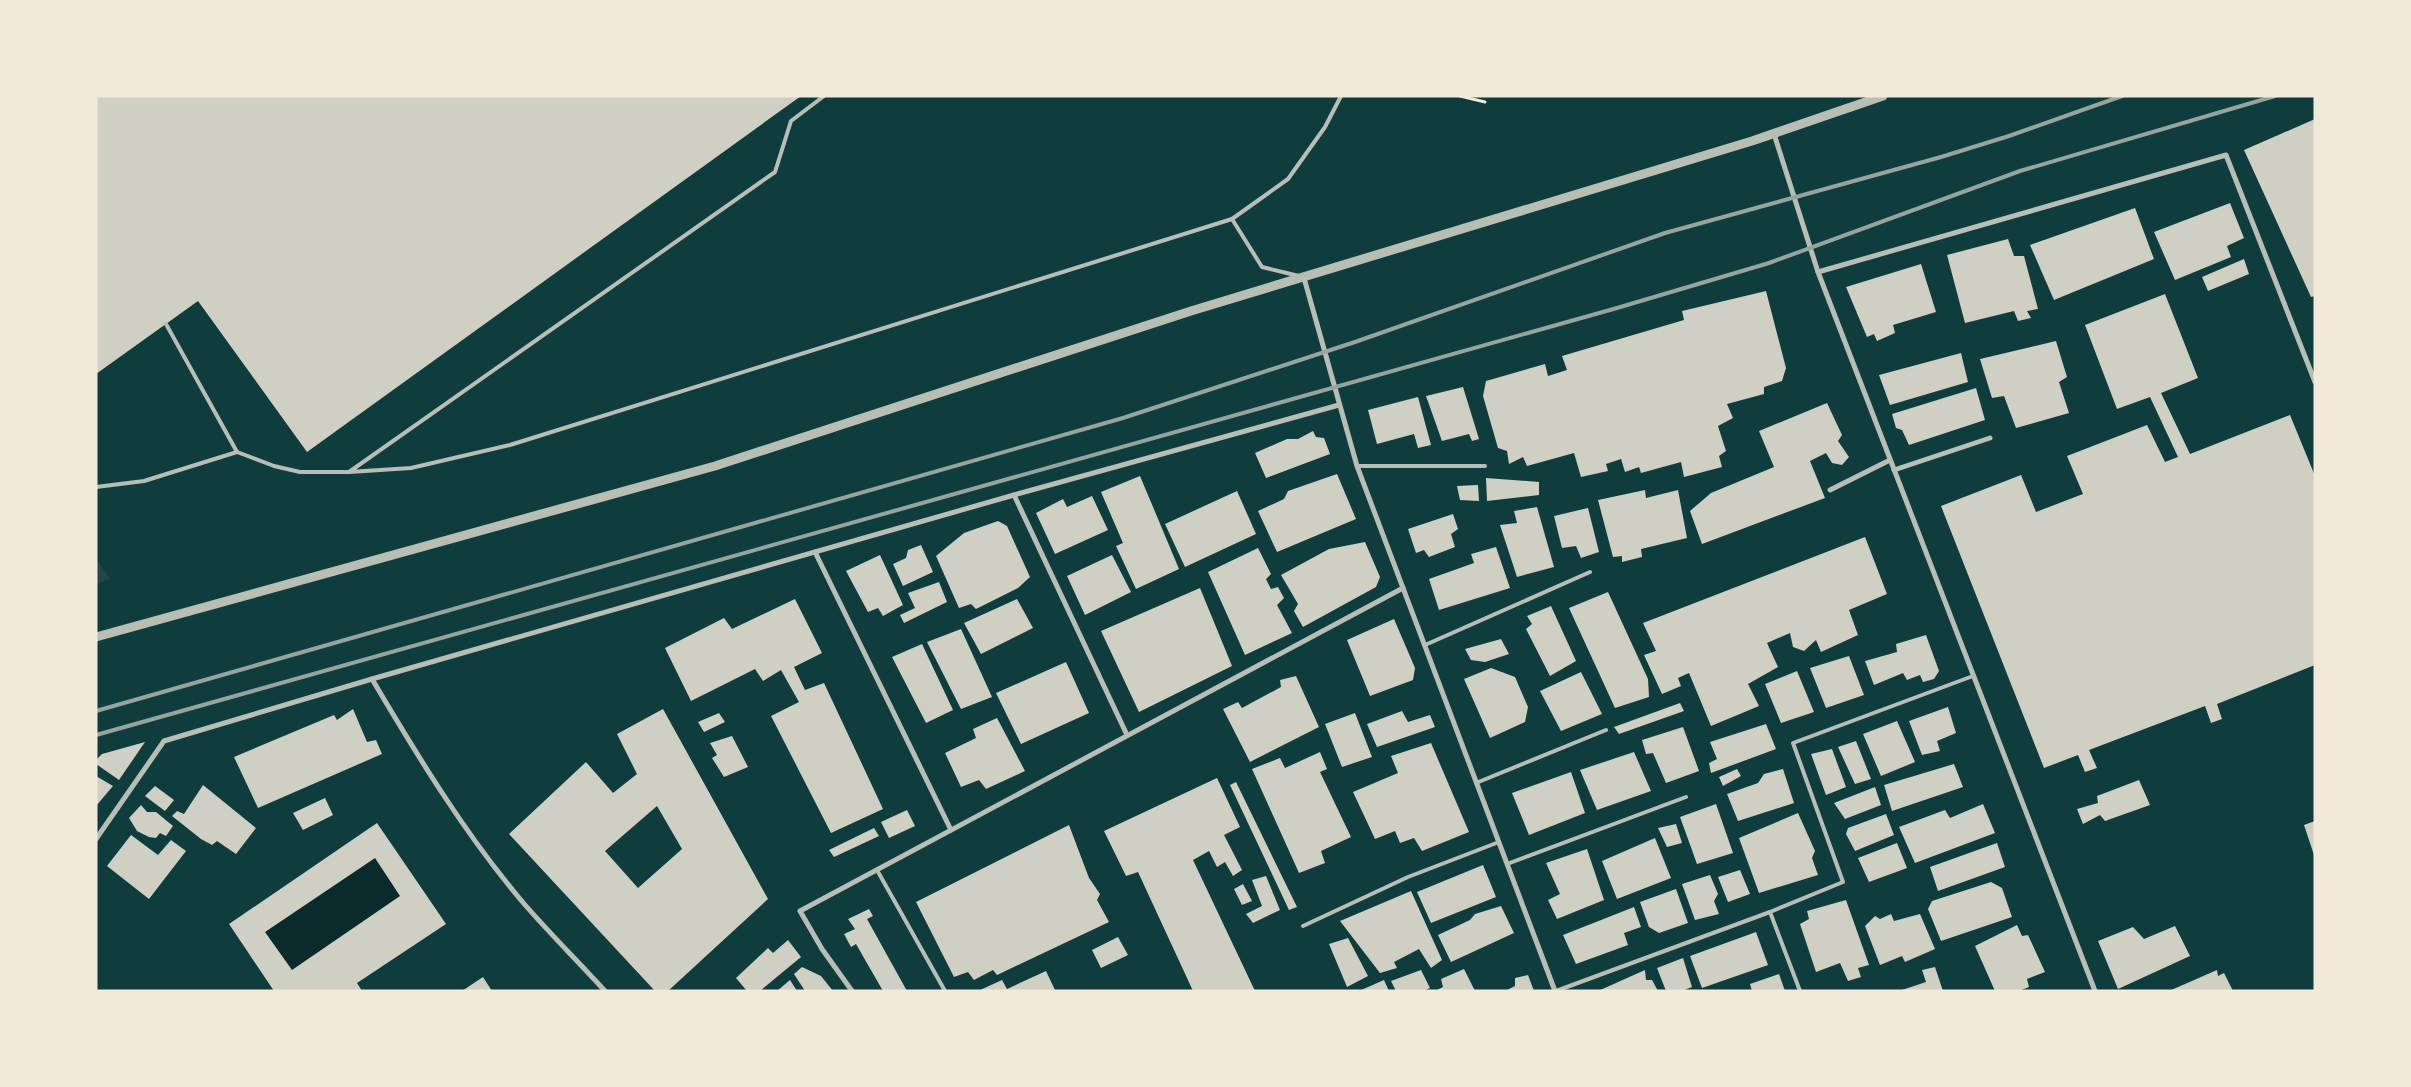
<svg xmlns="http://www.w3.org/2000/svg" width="2411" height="1087" font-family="'Noto Sans',sans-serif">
	<rect width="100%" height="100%" fill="#0f3d3e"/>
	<!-- green -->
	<path fill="#244646" d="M96 559 110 579 96 584Z"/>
	<!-- water -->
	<path fill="#0a2a2b" d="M375 858 400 896 292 970 265 932Z"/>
	<!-- building -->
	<g fill="#cfcfc3" fill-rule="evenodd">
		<path d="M96 96H801L307 452 198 301 96 374Z"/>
		<path d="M2315 119V296L2311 297 2244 150Z"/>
		<path d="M2230 203 2244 238 2227 246 2231 257 2175 280 2154 232Z"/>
		<path d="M2135 208 2154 259 2054 300 2030 245Z"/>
		<path d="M2008 239 2014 256H2024L2038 309 2027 311 2031 318 2018 321 2014 311 1965 323 1947 255Z"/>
		<path d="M2244 259 2249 274 2208 291 2202 277Z"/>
		<path d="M1921 264 1936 312 1893 325 1895 333 1877 341 1874 334 1867 337 1846 287Z"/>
		<path d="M1766 291 1786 368 1782 381 1764 387V394L1727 404 1733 418 1718 426 1726 451 1719 456 1722 467 1684 477 1681 462 1641 473 1639 467 1625 472 1621 459 1606 464 1608 471 1581 477 1574 453 1527 466 1523 457 1509 464 1507 451 1498 448 1483 396 1486 381 1545 364 1548 376 1567 370 1562 356 1684 320 1682 311Z"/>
		<path d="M2165 294 2198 378 2161 393 2190 454 2290 415 2315 476V665L2217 704 2222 719 2211 723 2205 706 2089 750 2097 768 2085 772 2078 755 2044 768 1941 506 2021 475 2036 512 2083 494 2067 456 2147 425 2165 462 2178 457 2150 397 2117 409 2085 325Z"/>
		<path d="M2056 341 2067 377 2059 382 2069 413 2016 428 2004 396 1992 398 1980 359Z"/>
		<path d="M1961 353 1968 382 1890 405 1879 375Z"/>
		<path d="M1463 387 1479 439 1472 441 1469 434 1442 441 1426 396Z"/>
		<path d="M1976 388 1985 420 1909 445 1902 430 1896 428 1892 414Z"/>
		<path d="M1418 397 1431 445 1418 448 1414 434 1377 444 1368 410Z"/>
		<path d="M1827 403 1842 435 1838 441 1849 457 1842 465 1832 463 1826 453 1810 461 1825 498 1702 544 1690 511 1711 493 1774 467 1759 431Z"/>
		<path d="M1313 431 1316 437 1324 438 1330 454 1266 478 1255 453 1287 439H1298Z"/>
		<path d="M1337 474 1356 519 1277 552 1258 511 1284 499 1288 491Z"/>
		<path d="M1140 476 1179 569 1136 589 1116 546 1123 543 1101 492Z"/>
		<path d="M1486 478 1539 482V495L1487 501Z"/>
		<path d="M1478 485 1479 501 1460 500 1457 486Z"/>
		<path d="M1645 490 1646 498 1678 490 1687 538 1641 549 1642 557 1622 562V556L1613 557 1598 500Z"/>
		<path d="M1237 491 1256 534 1185 567 1165 524Z"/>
		<path d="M1092 496 1108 530 1055 554 1036 513 1063 499 1067 507Z"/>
		<path d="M1537 507 1554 567 1517 577 1500 525 1517 523 1514 511Z"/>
		<path d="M1588 508 1599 552 1581 558 1576 546 1562 548 1554 516Z"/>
		<path d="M1453 514 1458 529 1451 534 1455 547 1429 557 1424 550 1416 553 1408 529Z"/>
		<path d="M998 521 1007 526 1030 577 1018 588 976 609 971 604 959 608 936 556 964 533Z"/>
		<path d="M1865 537 1887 594 1849 610 1858 635 1821 652 1816 640 1804 651 1793 647 1790 633 1767 643 1778 667 1748 684 1759 706 1711 726 1689 673 1678 678 1681 686 1662 694 1644 655 1656 651 1643 623Z"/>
		<path d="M1365 542 1380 577 1376 587 1303 627 1294 611 1298 604 1281 575 1329 549Z"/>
		<path d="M921 545 933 572 903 586 893 564 906 558 908 550Z"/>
		<path d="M1496 547 1510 588 1439 610 1429 579 1474 563 1471 554Z"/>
		<path d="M1258 548 1271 574 1266 579 1271 589 1278 587 1284 598 1277 605 1292 633 1245 655 1208 572Z"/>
		<path d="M880 555 903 605 883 616 878 608 868 612 846 571Z"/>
		<path d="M1112 555 1131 592 1085 615 1067 576Z"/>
		<path d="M939 582 947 602 904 623 900 615 915 608 908 593Z"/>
		<path d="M1200 588 1232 666 1139 712 1101 631Z"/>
		<path d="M1608 592 1648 679 1649 697 1615 708 1569 608Z"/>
		<path d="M795 599 822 653 794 667 805 690 824 683 883 809 831 833 771 716 799 702 781 670 763 681 755 669 691 701 665 648 724 618 732 629Z"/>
		<path d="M1017 599 1033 628 981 654 964 623Z"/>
		<path d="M1551 606 1576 661 1550 676 1526 629 1532 624 1527 616Z"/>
		<path d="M1394 619 1415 668 1413 680 1370 696 1347 640Z"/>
		<path d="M961 629 992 697 961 709 927 642Z"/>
		<path d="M1926 635 1939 671 1934 679 1923 682 1920 675 1907 680 1903 673 1874 685 1865 661 1897 652 1896 644Z"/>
		<path d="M1501 639 1509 654 1485 662 1471 660 1465 649Z"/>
		<path d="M922 644 953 710 926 723 892 657Z"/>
		<path d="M1849 656 1864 695 1826 708 1810 668Z"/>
		<path d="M1066 662 1089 713 1021 744 996 693Z"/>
		<path d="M1491 668 1515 677 1528 707 1525 722 1490 738 1464 679Z"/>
		<path d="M1797 671 1814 712 1781 723 1765 684Z"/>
		<path d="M1581 672 1602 714 1561 731 1540 691Z"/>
		<path d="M1296 676 1319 727 1250 762 1223 709 1238 702 1242 708 1281 687 1280 680Z"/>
		<path d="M1680 703 1684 711 1619 734 1614 727Z"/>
		<path d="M1948 707 1956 733 1937 741 1940 751 1922 755 1909 721Z"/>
		<path d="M353 709 367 742 376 740 382 754 258 808 234 757 334 715 337 720Z"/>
		<path d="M663 709 768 899 668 991H655L509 834 586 762 613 793 637 774 617 734ZM657 806 682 849 638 888 605 851Z"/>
		<path d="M1402 711 1408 722 1430 715 1435 727 1377 747 1367 724Z"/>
		<path d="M719 713 725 722 704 732 698 722Z"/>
		<path d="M1355 713 1372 757 1342 767 1325 724Z"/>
		<path d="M997 718 1025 771 986 789 979 780 961 787 945 753 976 738 973 729Z"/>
		<path d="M1897 721 1915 762 1881 776 1863 734Z"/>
		<path d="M1766 724 1776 749 1711 773 1709 763 1717 759 1710 742Z"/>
		<path d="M1683 727 1699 771 1666 783 1653 753 1646 754 1642 740Z"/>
		<path d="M732 736 748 767 724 777 712 758 717 755 710 743Z"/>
		<path d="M1856 741 1871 779 1855 784 1838 747Z"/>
		<path d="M145 742 119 780 96 764V760L102 754Z"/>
		<path d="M1431 743 1469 832 1422 851 1414 838 1400 843 1395 831 1375 839 1353 792 1398 773 1391 756Z"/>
		<path d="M1832 749 1846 787 1826 795 1811 754Z"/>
		<path d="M1320 752 1327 769 1320 772 1351 837 1321 851 1325 863 1299 873 1252 769 1280 758 1285 768Z"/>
		<path d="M1634 752 1651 791 1597 810 1580 770Z"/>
		<path d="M1954 764 1963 787 1892 811 1884 785Z"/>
		<path d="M1737 769 1741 776 1723 786 1719 777Z"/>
		<path d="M1783 769 1794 803 1738 821 1727 794 1758 783 1764 774Z"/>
		<path d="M1571 772 1585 813 1529 835 1512 793Z"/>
		<path d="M96 776 113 786 96 806Z"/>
		<path d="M1217 778 1240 827 1224 835 1242 870 1233 876 1225 862 1217 867 1209 851 1193 860 1255 991H1193L1138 872 1126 876 1104 831Z"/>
		<path d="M2139 780 2150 805 2105 821 2100 815 2083 824 2077 809 2098 803 2097 796Z"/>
		<path d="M1236 782 1297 907 1289 910 1230 785Z"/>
		<path d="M203 785 256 828 236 854 217 841 212 845 201 839 172 816 177 811 184 814Z"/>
		<path d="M155 786 174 800 165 811 145 796Z"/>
		<path d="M1875 787 1881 805 1845 819 1834 803Z"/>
		<path d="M325 798 333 815 303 830 293 813Z"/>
		<path d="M1716 804 1733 853 1697 864 1680 817Z"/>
		<path d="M1983 804 1995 833 1915 863 1899 827 1945 810 1950 818Z"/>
		<path d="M141 805 147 812H156L173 826 166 836 160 833 156 838 149 837 137 831 129 818Z"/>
		<path d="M907 810 915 826 889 838 881 822Z"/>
		<path d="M1798 813 1815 851 1812 858 1818 875 1759 893 1739 838Z"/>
		<path d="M1886 814 1894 835 1855 851 1846 834 1848 828Z"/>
		<path d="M2315 821V855H2314L2304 825Z"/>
		<path d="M377 823 446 924 357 983 362 991H274L229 924ZM375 858 400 896 292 970 265 932Z"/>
		<path d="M1676 824 1682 843 1667 847 1658 828Z"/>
		<path d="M1069 825 1089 878 1100 894 1097 900 1109 922 997 975 993 970 974 980 968 972 954 977 916 902Z"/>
		<path d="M874 828 879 836 834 857 829 850Z"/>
		<path d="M131 835 158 855 171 840 186 851 149 899 107 866Z"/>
		<path d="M1655 838 1671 878 1617 899 1602 861Z"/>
		<path d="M1897 843 1907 868 1869 882 1858 858Z"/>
		<path d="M1997 843 2005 867 1938 891 1930 867Z"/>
		<path d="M1587 849 1604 900 1557 919 1548 900 1560 894 1546 863Z"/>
		<path d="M1483 865 1496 897 1431 923 1417 892Z"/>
		<path d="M1740 870 1750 894 1728 902 1718 877Z"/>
		<path d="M1710 875 1718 894 1714 901 1719 914 1695 920 1682 884Z"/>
		<path d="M1266 876 1280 910 1253 923 1246 914 1262 906 1252 880Z"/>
		<path d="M1991 882 2002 888 2012 917 1941 941 1928 909 1932 901Z"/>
		<path d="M1243 884 1252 901 1242 905 1234 889Z"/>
		<path d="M1676 889 1688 923 1659 933 1649 927 1640 902Z"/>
		<path d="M1411 891 1442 960 1431 968 1419 949 1394 962 1397 968 1380 973 1340 921Z"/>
		<path d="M1846 900 1869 965 1858 968 1861 977 1848 981 1840 963 1816 972 1800 924 1809 919 1807 911Z"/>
		<path d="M1501 906 1514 933 1451 962 1438 935 1470 920 1475 914Z"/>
		<path d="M1634 907 1641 927 1624 933 1628 945 1576 964 1563 935Z"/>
		<path d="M869 909 873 916 867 919 907 991H883L856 944 851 947 844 934 855 929 848 919Z"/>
		<path d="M1891 914 1894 921 1920 914 1935 949 1905 962 1902 956 1880 965 1865 926 1875 916 1880 919Z"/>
		<path d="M2017 925 2022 936 2028 935 2045 972 2027 979 2029 987 2019 991H1995L1975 946Z"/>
		<path d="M2175 926 2190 956 2118 989 2098 941 2133 927 2144 939Z"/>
		<path d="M1756 932 1768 965 1702 988 1690 956Z"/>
		<path d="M1118 937 1128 955 1101 968 1092 950Z"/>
		<path d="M1348 938 1368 976 1347 987 1329 944Z"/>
		<path d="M788 940 801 957 760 991H747L736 978 768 948 773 953Z"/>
		<path d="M1683 958 1692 987 1682 991H1666L1657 968Z"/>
		<path d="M802 967 821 976 833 991H805L794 974Z"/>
		<path d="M1935 967 1943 991H1899L1926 982 1922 970Z"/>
		<path d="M1464 969 1475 991H1435L1443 987 1441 979Z"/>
		<path d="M1421 970 1430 988 1423 991H1396L1391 981Z"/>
		<path d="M1645 970 1646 980H1652L1658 991H1598Z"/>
		<path d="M2217 970 2218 976 2224 973 2233 991H2169Z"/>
		<path d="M1046 971 1055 990 1054 991H978L1002 980 1007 989Z"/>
		<path d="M1779 974 1785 991H1752L1750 984Z"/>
		<path d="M1528 975 1534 991H1505L1515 986V978Z"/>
		<path d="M483 977 492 991H462Z"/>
		<path d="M790 980 797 991H777Z"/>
		<path d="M1384 980 1389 991H1359Z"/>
	</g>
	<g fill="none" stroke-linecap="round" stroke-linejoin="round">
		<!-- path -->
		<path stroke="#f1e9da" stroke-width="3" d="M1460 96 1485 102"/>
		<!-- service -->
		<g stroke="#b8beb3" stroke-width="4">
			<path d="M824 96 791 121 775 172 349 472 411 468 510 445 1232 219 1288 179 1325 127 1341 96"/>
			<path d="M1232 219 1262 267 1299 276"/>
			<path d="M166 324 237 452 274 466 300 472H349"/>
			<path d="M1357 466H1485"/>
			<path d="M96 487 144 481 237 452"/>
			<path d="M1425 645 1590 572"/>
			<path d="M1476 783 1606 730"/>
			<path d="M1507 864 1686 797"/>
			<path d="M877 870 945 991"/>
			<path d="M1770 912 1800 991"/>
			<path d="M1303 926 1408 877 1499 842"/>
			<path d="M1556 991 1770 912 1843 882 1793 743 1973 676"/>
		</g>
		<!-- minor -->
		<g stroke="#b8beb3" stroke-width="5">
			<path d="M1774 134 1818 272 2095 991"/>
			<path d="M1818 272 2226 155 2315 382"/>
			<path d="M1304 278 1357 466 1555 991"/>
			<path d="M1894 470 1990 438"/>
			<path d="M1830 490 1890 460"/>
			<path d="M1014 495 1127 735"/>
			<path d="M815 552 951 830"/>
			<path d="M372 679C417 755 463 831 520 899 547 931 577 960 605 991"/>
			<path d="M96 839 164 741 372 679 1014 495 1339 405"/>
			<path d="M852 991 822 949 800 911 1403 588"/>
		</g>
		<!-- tertiary -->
		<path stroke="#b8beb3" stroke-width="9" d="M96 637 715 466 1191 311 1752 141 1883 96"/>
		<!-- rail -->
		<g stroke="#97a49c" stroke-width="4">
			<path d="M96 711 1123 418 1355 342 1665 233 1941 157 2009 136 2122 96"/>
			<path d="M96 735 1617 308 1769 263 2020 171 2275 96"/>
		</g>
	</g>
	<!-- border -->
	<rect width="2411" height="1087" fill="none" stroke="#f1e9da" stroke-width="195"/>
</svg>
